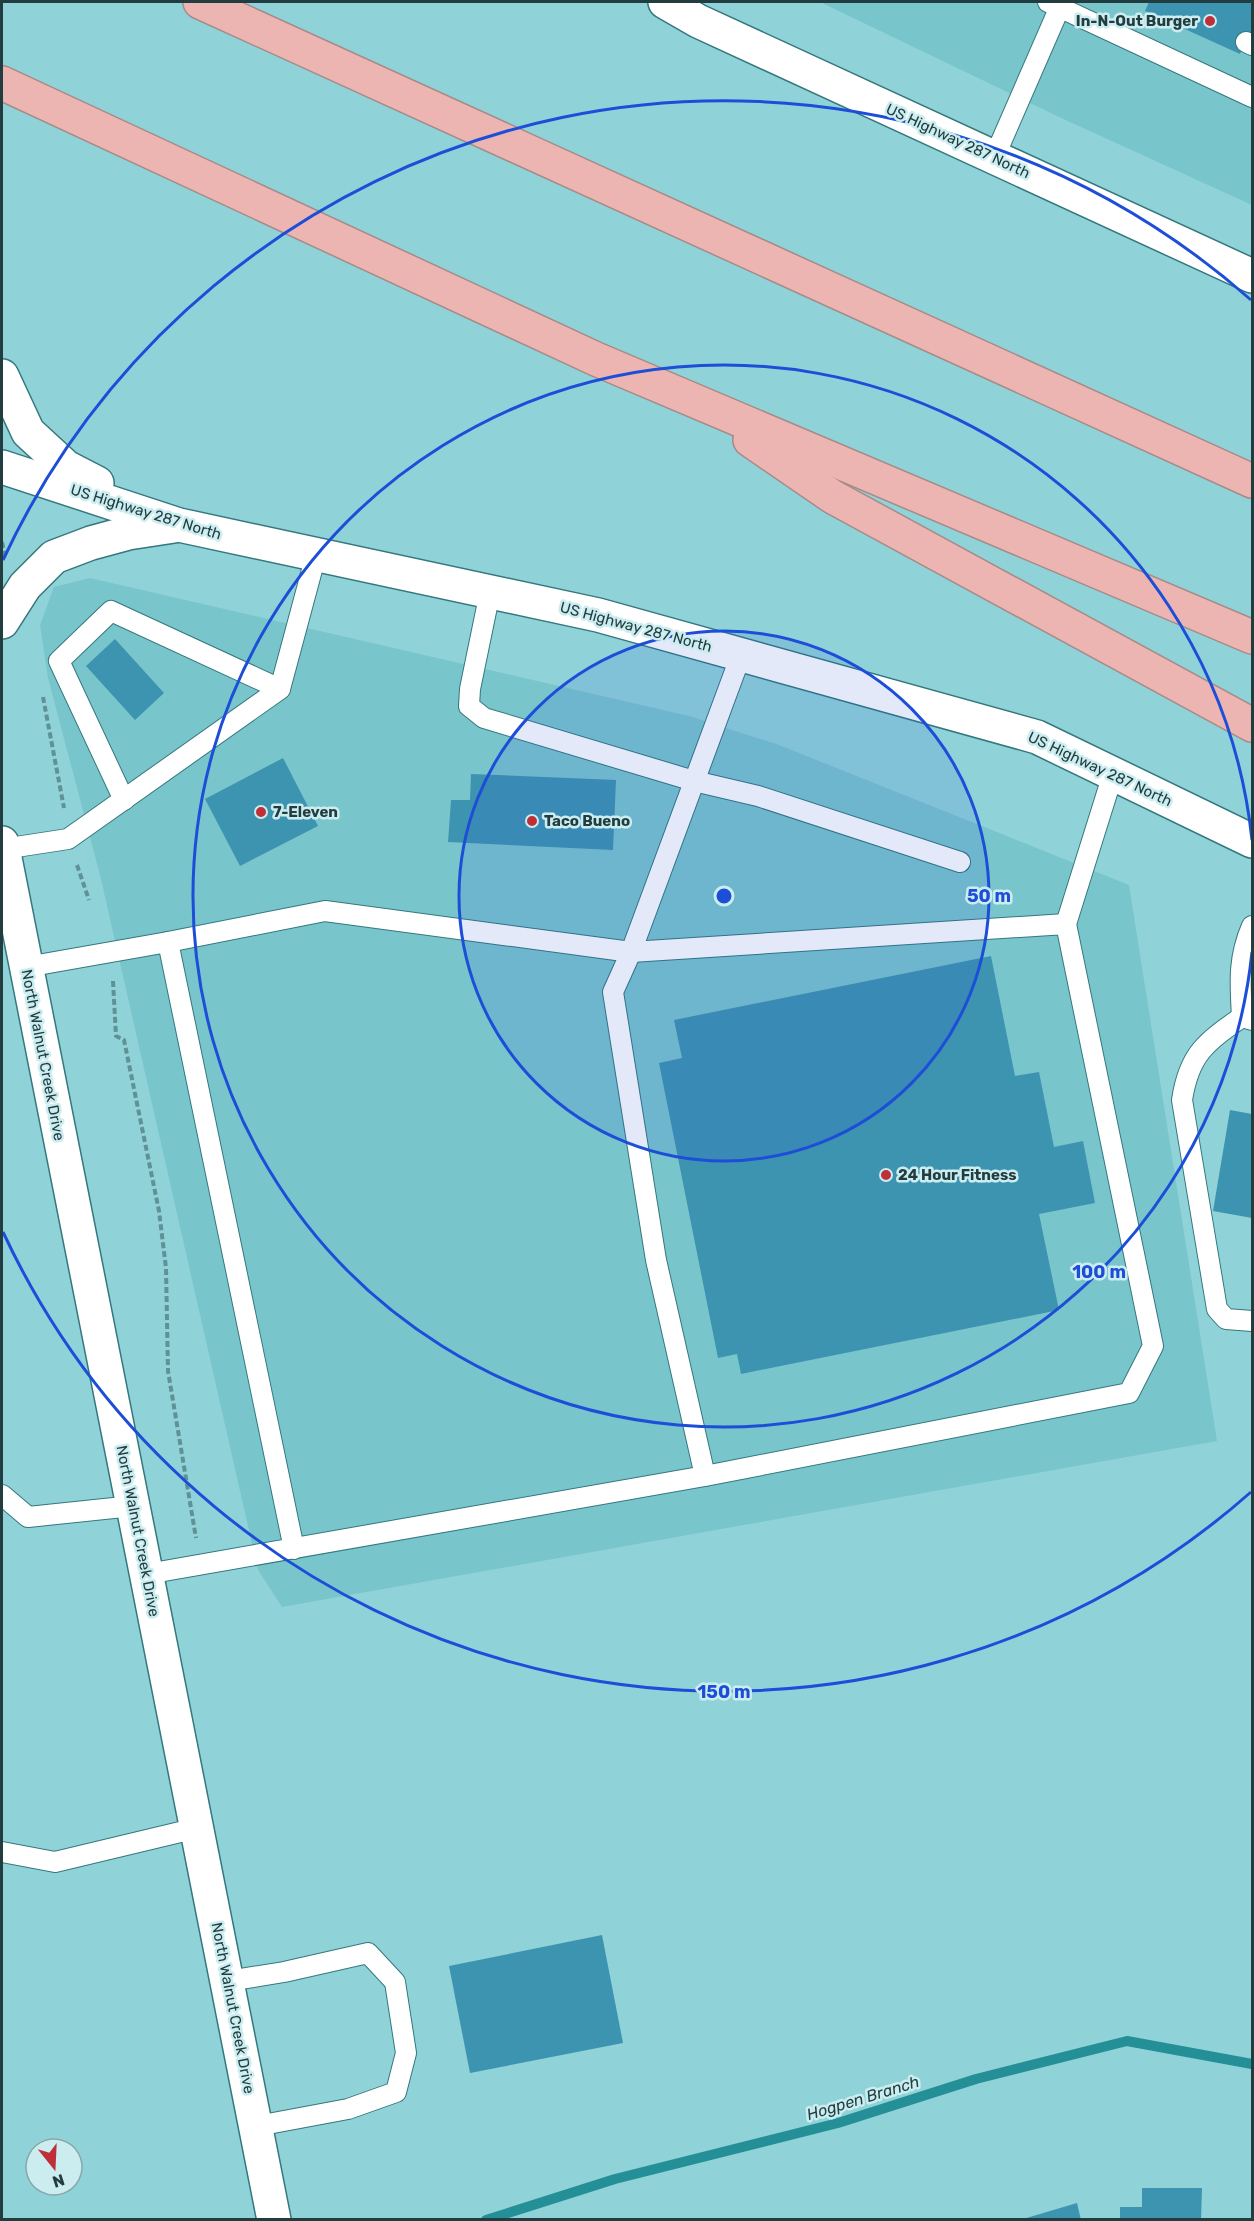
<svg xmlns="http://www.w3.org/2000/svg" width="1254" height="2221" font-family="Rubik,sans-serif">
	<rect width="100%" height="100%" fill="#8fd3d9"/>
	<!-- built -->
	<g fill="#79c5cc">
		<path d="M820 2H1252V205L1059 117Z"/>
		<path d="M90 578 689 716 779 745 1129 885 1217 1441 282 1607 258 1570 100 875 48 678 40 625 54 587Z"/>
	</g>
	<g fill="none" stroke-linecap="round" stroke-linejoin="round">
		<!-- stream -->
		<path stroke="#248f97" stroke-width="10" d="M486 2220 615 2179 838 2123 976 2079 1127 2041 1252 2064"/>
	</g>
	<!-- building -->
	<g fill="#3d94b1">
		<path d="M1149 2H1252V33L1250 32 1240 54 1145 11Z"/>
		<path d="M115 639 164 693 135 720 86 666Z"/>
		<path d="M283 758 318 826 240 866 205 799Z"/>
		<path d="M471 774 616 780 613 850 448 842 451 800H470Z"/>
		<path d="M991 956 1015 1076 1039 1072 1054 1147 1083 1141 1095 1203 1039 1214 1059 1310 741 1374 737 1354 718 1358 659 1063 682 1058 674 1020Z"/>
		<path d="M1230 1110 1252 1114V1218L1213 1211Z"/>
		<path d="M602 1935 623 2043 470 2073 449 1966Z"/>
		<path d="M1142 2188H1202L1201 2220H1120V2207H1142Z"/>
		<path d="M1077 2203 1081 2220H1024L1023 2219Z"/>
	</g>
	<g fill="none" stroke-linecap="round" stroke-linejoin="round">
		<defs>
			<g id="lane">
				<path d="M1048 2 1252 97"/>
				<path d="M1246 42 1252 45"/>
				<path d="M994 158 1062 2"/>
				<path d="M490 592 470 689 469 706 484 718 694 781 758 796 960 862"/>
				<path d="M124 800 59 661 111 611 280 689"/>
				<path d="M3 849 68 839 280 689 316 555"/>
				<path d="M1066 924 1113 774"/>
				<path d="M1252 926C1238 958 1240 982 1242 1017L1252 1020"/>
				<path d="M26 967 168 942"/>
				<path d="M1242 1017C1206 1042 1189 1054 1182 1100L1217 1309 1226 1319 1252 1321"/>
				<path d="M705 1476 1129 1393 1153 1346 1066 924 631 952 741 655"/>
				<path d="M2 1495 28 1517 133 1506"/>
				<path d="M147 1574 705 1476 656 1260 613 992 631 952 325 911 168 942 294 1549"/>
				<path d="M2 1852 55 1862 197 1828"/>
				<path d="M228 1981 284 1972 368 1953 395 1982 406 2053 396 2092 348 2109 257 2126"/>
			</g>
			<g id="secondary">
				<path d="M665 2 698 21 1252 276"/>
				<path d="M2 376 28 432 66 467 97 483"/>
				<path d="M2 467 179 525 598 615 1037 737 1252 841"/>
				<path d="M2 622 25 586 54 557 91 543 128 533 174 526"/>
				<path d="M2 843 274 2220"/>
			</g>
			<g id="highway">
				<path d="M200 2 1252 481"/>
				<path d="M2 83 596 359 1252 637"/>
				<path d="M750 440 833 497 1252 725"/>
			</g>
		</defs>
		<!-- lane casing -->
		<use href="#lane" stroke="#34787e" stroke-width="22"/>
		<!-- secondary casing -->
		<use href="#secondary" stroke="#34787e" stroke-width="36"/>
		<!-- highway casing -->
		<use href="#highway" stroke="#a68b89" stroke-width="36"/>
		<!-- path -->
		<g stroke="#5f9196" stroke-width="4" stroke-dasharray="6 3" stroke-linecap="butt">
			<path d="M2 542 5 556"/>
			<path d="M43 697 64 808"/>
			<path d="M77 865 89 900"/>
			<path d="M113 981 116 1036 124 1040 159 1211 166 1268 168 1371 196 1538"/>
		</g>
		<!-- lane -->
		<use href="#lane" stroke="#fff" stroke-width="20"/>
		<!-- secondary -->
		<use href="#secondary" stroke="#fff" stroke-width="33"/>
		<!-- highway -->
		<use href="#highway" stroke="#edb5b1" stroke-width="33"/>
	</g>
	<!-- distance rings -->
	<circle cx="724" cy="896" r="265" fill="#1d4ed8" fill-opacity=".12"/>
	<g fill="none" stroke="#1d4ed8" stroke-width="3">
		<circle cx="724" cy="896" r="265"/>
		<path d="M1252 952A531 531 0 1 1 1252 840"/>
		<path d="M1251 1492A796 796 0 0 1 3 1232M3 560A796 796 0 0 1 1251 300"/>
	</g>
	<!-- markers -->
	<g fill="#bf2f38" stroke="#ccedf0" stroke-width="2">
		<circle cx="1210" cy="21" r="6"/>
		<circle cx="261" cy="812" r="6"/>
		<circle cx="532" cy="821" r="6"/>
		<circle cx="886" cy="1175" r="6"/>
	</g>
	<g text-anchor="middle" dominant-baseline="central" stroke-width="5" stroke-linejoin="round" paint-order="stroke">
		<!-- poi labels -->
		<g font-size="15" font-weight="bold" fill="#213d40" stroke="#ccedf0" text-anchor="start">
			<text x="1198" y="21" text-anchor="end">In-N-Out Burger</text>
			<text x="273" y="812">7-Eleven</text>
			<text x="544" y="821">Taco Bueno</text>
			<text x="898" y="1175">24 Hour Fitness</text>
		</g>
		<!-- street labels -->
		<g font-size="15" fill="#213d40" stroke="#ccedf0">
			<text transform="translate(958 141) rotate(25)">US Highway 287 North</text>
			<text transform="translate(146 512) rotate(17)">US Highway 287 North</text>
			<text transform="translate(636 627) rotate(15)">US Highway 287 North</text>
			<text transform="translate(1100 769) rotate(25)">US Highway 287 North</text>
			<text transform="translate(43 1055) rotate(79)">North Walnut Creek Drive</text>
			<text transform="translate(138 1531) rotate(79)">North Walnut Creek Drive</text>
			<text transform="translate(233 2008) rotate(79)">North Walnut Creek Drive</text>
		</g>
		<!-- water labels -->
		<g font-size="16" font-style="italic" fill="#203f42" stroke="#ccedf0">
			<text transform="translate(863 2098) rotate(-17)">Hogpen Branch</text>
		</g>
	</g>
	<circle cx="724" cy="896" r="9" fill="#1d4ed8" stroke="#ccedf0" stroke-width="3"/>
	<g font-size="18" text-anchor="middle" font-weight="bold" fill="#1d4ed8" stroke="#ccedf0" stroke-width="5" stroke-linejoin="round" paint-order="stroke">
		<text x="989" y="902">50 m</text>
		<text x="1099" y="1278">100 m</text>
		<text x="724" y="1698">150 m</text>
	</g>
	<!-- border -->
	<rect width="1254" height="2221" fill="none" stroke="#213d40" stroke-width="6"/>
	<!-- north arrow -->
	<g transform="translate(54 2167) rotate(162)"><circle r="28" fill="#ccedf0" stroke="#88a7aa" stroke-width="1.5"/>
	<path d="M0-4.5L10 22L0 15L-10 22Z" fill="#bf2f38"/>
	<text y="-9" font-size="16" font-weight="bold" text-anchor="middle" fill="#213d40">N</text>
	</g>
</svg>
